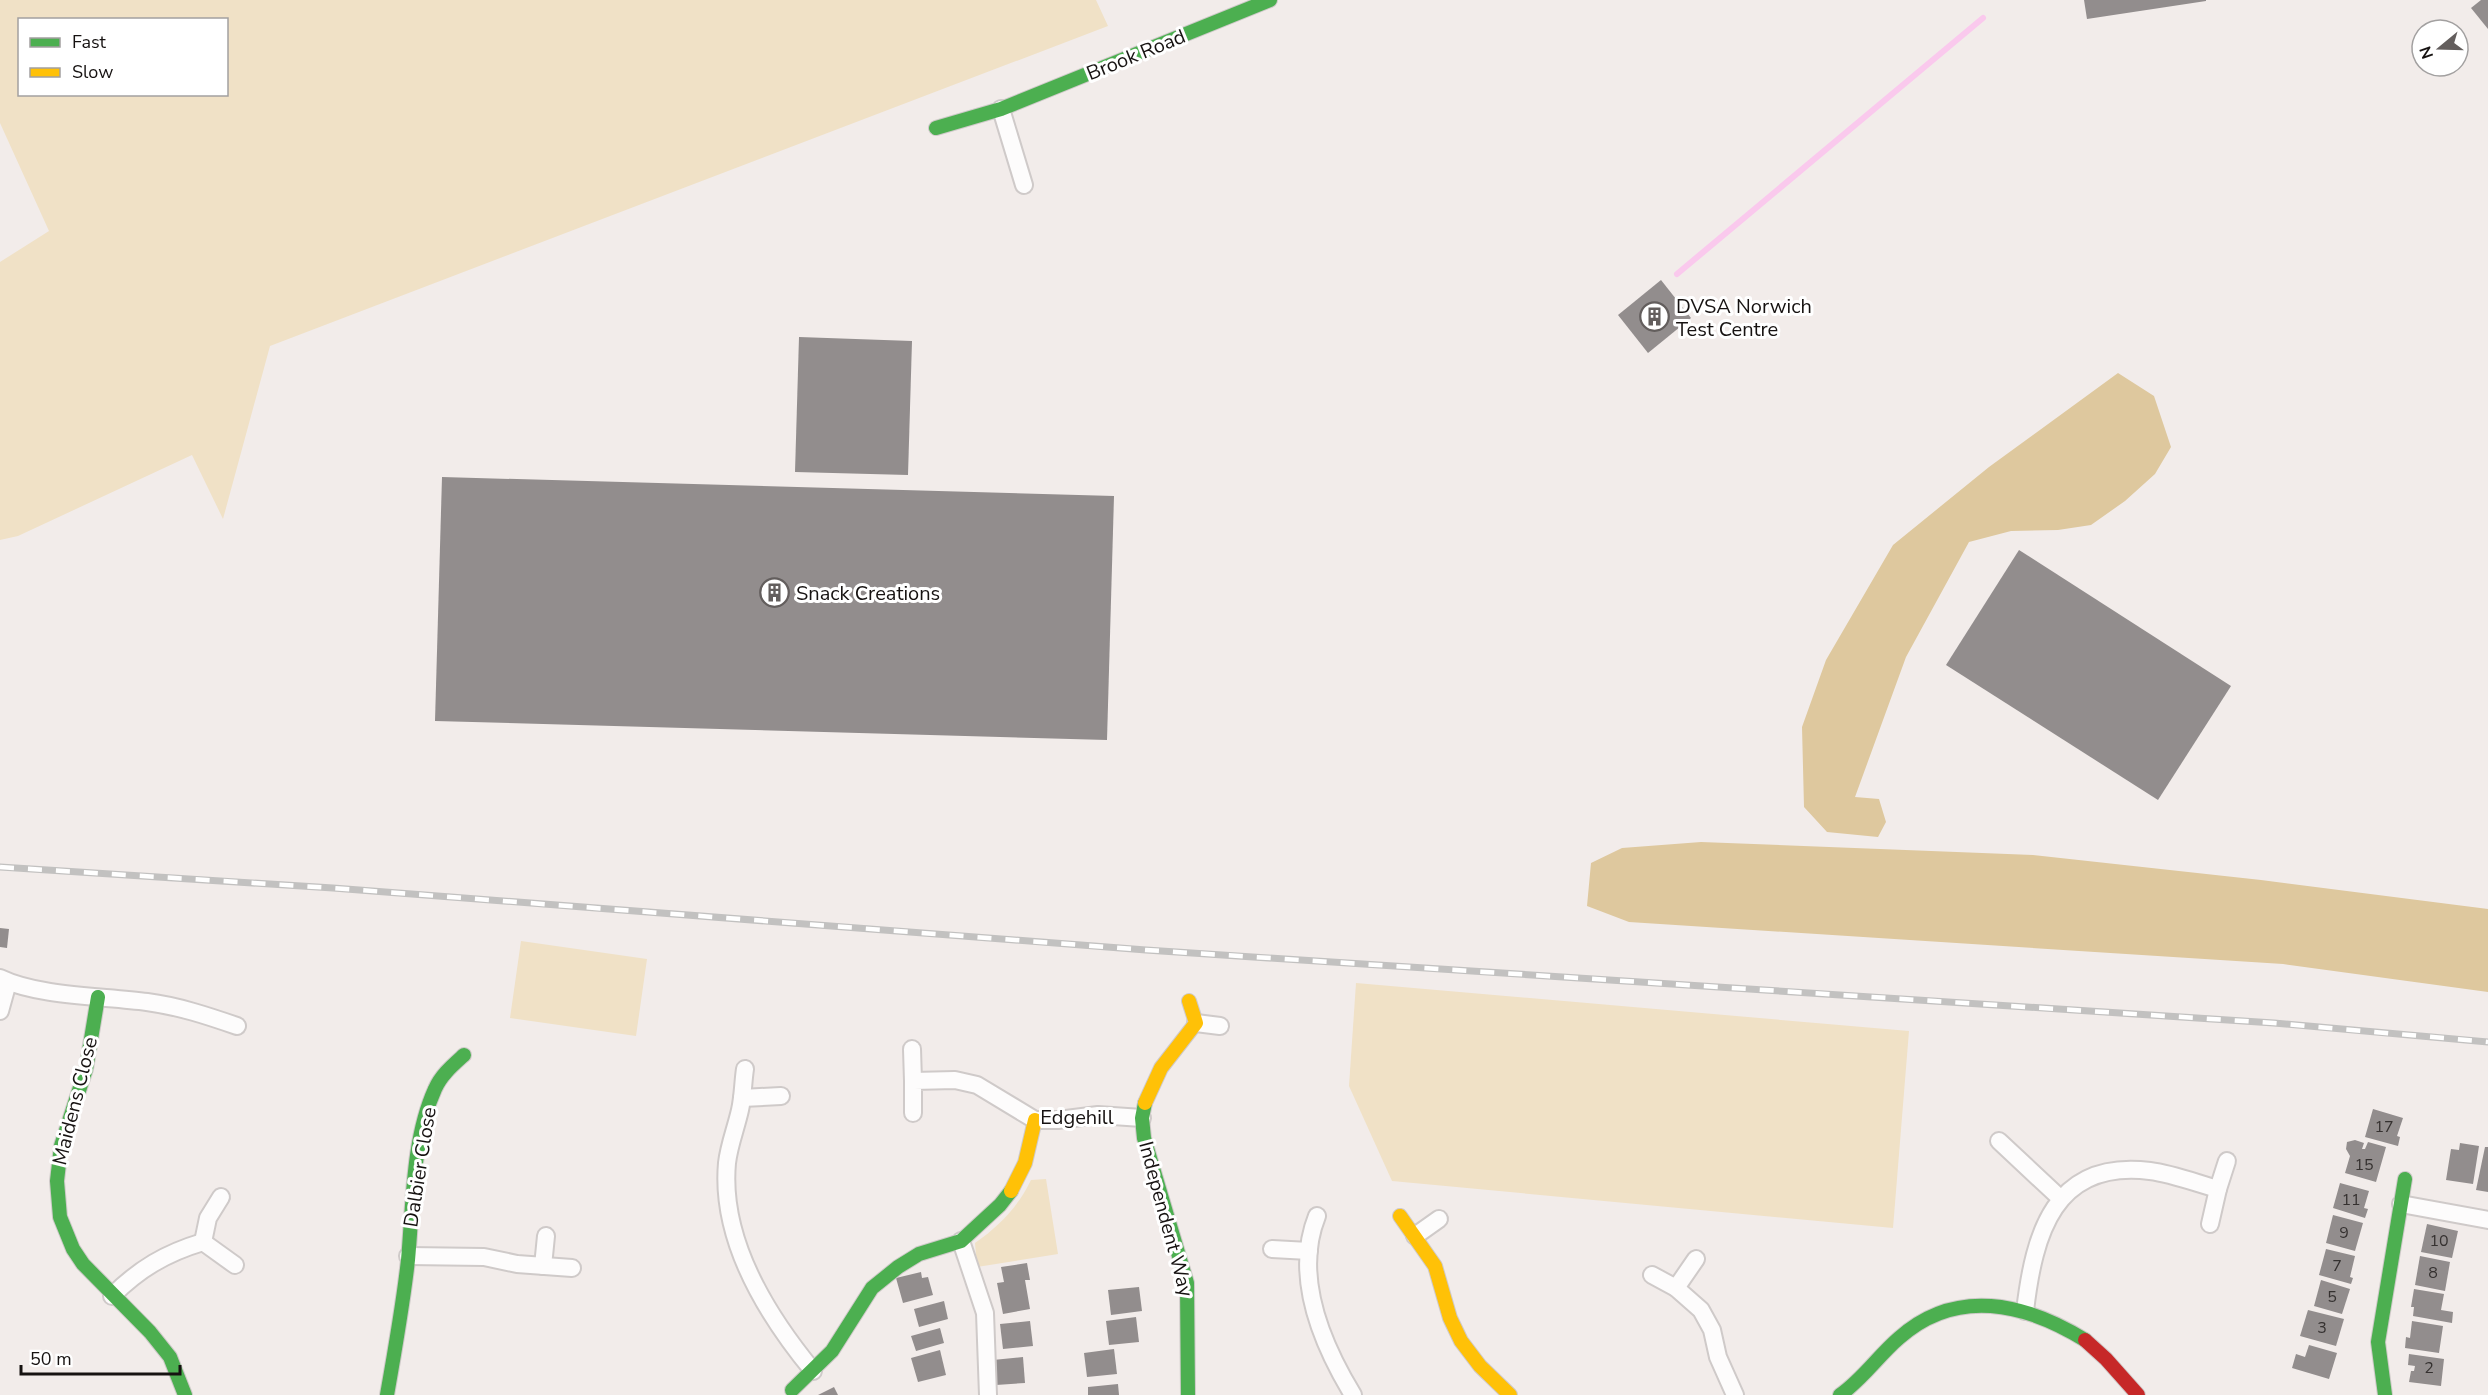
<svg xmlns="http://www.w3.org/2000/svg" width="2488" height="1395" font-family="'Nunito Sans',sans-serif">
	<rect width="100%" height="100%" fill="#f2ecea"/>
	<!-- green -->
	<g fill="#f0e1c6" fill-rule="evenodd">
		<path d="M0 0H1096L1108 26 270 346 223 519 192 455 18 536 0 540V262L49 231 0 123ZM20 20H226V94H20Z"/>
		<path d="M521 941 647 959 636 1036 510 1018Z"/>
		<path d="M1356 983 1909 1031 1893 1228 1392 1181 1349 1086Z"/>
		<path d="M1046 1179 1058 1254 977 1267 975 1243C999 1226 1018 1207 1031 1180Z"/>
	</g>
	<!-- forest -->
	<g fill="#dec89e">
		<path d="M2118 373 2154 396 2171 447 2155 474 2125 501 2091 525 2058 530 2011 531 1969 542 1906 657 1855 797 1879 799 1886 822 1878 837 1827 832 1804 807 1802 727 1826 660 1893 545 1989 467Z"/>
		<path d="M1701 842 2033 855 2261 880 2488 909V992L2283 964 1629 922 1587 906 1591 863 1622 848Z"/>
	</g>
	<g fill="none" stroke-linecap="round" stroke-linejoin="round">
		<!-- stream -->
		<path stroke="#fac9ed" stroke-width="6" d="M1677 274 1983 18"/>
	</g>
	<!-- building -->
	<g fill="#928d8d">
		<path d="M2084 0H2206V1L2087 19Z"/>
		<path d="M2481 0H2488V29L2471 8Z"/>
		<path d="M1661 280 1691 318 1648 353 1618 315Z"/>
		<path d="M799 337 912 341 908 475 795 472Z"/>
		<path d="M442 477 1114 496 1107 740 435 721Z"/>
		<path d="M2019 550 2231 686 2158 800 1946 665Z"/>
		<path d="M0 928 9 929 7 948 0 947Z"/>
		<path d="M2373 1109 2403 1118 2397 1136 2400 1137 2398 1146 2365 1137Z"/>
		<path d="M2355 1140 2364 1143 2362 1149H2365L2368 1142 2386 1147 2376 1182 2345 1173 2350 1156 2346 1149 2347 1142Z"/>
		<path d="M2460 1143 2479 1146 2473 1184 2446 1180 2451 1149 2459 1150Z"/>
		<path d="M2485 1147H2488V1192L2476 1190Z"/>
		<path d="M2340 1183 2369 1191 2364 1208 2368 1209 2365 1218 2333 1208Z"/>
		<path d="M2333 1215 2363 1223 2355 1251 2326 1243Z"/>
		<path d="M2427 1224 2458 1231 2452 1258 2421 1252Z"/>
		<path d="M2326 1249 2355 1256 2350 1277 2353 1278 2351 1284 2319 1275Z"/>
		<path d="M2420 1256 2450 1262 2445 1291 2415 1285Z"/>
		<path d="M1027 1263 1030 1280H1025L1030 1309 1003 1314 997 1283 1004 1282 1001 1267Z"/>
		<path d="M921 1272 922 1278 928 1277 933 1295 903 1303 896 1278Z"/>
		<path d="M2321 1280 2350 1289 2342 1314 2314 1306Z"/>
		<path d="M1139 1287 1142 1311 1111 1315 1108 1290Z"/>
		<path d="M2414 1289 2444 1294 2441 1310 2453 1312 2452 1323 2413 1316 2414 1307H2411Z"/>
		<path d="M944 1301 948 1319 919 1327 914 1309Z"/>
		<path d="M2308 1310 2344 1319 2336 1346 2300 1336Z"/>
		<path d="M1136 1317 1139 1342 1109 1345 1106 1321Z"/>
		<path d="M1030 1321 1033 1346 1003 1349 1000 1324Z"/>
		<path d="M2412 1321 2443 1326 2439 1353 2405 1348 2406 1337 2410 1338Z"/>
		<path d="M940 1328 944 1343 916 1351 911 1336Z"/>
		<path d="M2309 1345 2337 1353 2329 1379 2292 1368 2296 1354 2305 1357Z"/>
		<path d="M1114 1349 1117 1374 1087 1377 1084 1353Z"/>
		<path d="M940 1350 946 1375 918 1382 911 1358Z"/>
		<path d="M2409 1354 2444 1359 2441 1386 2409 1382 2411 1371H2414L2415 1366 2408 1365Z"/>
		<path d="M1023 1357 1025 1383 996 1385 993 1360Z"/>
		<path d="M1118 1384 1119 1395H1088V1387Z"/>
		<path d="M834 1387 838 1395H818Z"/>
	</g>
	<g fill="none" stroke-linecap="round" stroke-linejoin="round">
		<defs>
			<g id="street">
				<path d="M1001 109 1024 185"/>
				<path d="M0 978C39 997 104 996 147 1002 178 1006 208 1016 237 1026"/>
				<path d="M0 1011 8 982"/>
				<path d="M1196 1023 1220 1026"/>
				<path d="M912 1049 913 1081"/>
				<path d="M745 1069C743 1082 743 1097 740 1110 736 1128 729 1145 727 1163 720 1240 766 1314 813 1371"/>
				<path d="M742 1098 781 1096"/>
				<path d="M913 1113V1081L955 1080 977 1085 1035 1120H1058L1098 1115 1142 1118"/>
				<path d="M1999 1141 2060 1198"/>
				<path d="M2218 1189 2227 1161"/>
				<path d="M2401 1204 2488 1220"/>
				<path d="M1317 1216C1293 1276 1322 1344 1353 1395"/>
				<path d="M1415 1236 1439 1219"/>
				<path d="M961 1241 985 1313 988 1395"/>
				<path d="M203 1242 208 1218 221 1197"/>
				<path d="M1272 1249 1309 1251"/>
				<path d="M408 1256 484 1257 517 1264 572 1268"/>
				<path d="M543 1266 546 1236"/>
				<path d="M1652 1275 1676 1288 1701 1310 1712 1330 1718 1357 1735 1395"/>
				<path d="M1676 1288 1696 1259"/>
				<path d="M112 1296C139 1269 166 1253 203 1242L235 1265"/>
				<path d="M2025 1311C2034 1234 2054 1159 2150 1171 2173 1174 2196 1183 2218 1189L2210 1224"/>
			</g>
			<g id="fast">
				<path d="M936 128 1001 109 1270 0"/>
				<path d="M98 997 86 1069 61 1146 57 1181 60 1217 73 1249 83 1264 150 1332 170 1357 185 1395"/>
				<path d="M1145 1103 1142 1118 1144 1138 1187 1283 1188 1395"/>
				<path d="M792 1390 832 1351 872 1288 898 1267 919 1254 961 1241 1000 1205 1011 1191"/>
				<path d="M387 1395C395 1350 403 1305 408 1260 413 1206 412 1139 435 1089 441 1075 453 1065 464 1055"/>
				<path d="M1840 1395C1863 1379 1878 1356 1899 1338 1956 1287 2025 1303 2085 1340"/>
				<path d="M2385 1395 2378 1342 2405 1179"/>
			</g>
			<g id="slow">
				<path d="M1145 1103 1161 1068 1196 1023 1189 1001"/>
				<path d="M1011 1191 1025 1163 1035 1120"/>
				<path d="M1400 1216 1435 1266 1450 1318 1461 1341 1480 1366 1510 1395"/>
			</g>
			<path id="jam" d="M2085 1340 2106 1359 2138 1395"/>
		</defs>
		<!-- street casing -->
		<use href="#street" stroke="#cfcac9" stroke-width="20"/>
		<!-- fast casing -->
		<use href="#fast" stroke="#cfcac9" stroke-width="16"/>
		<!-- slow casing -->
		<use href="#slow" stroke="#cfcac9" stroke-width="16"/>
		<!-- jam casing -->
		<use href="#jam" stroke="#cfcac9" stroke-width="16"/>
		<!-- street -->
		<use href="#street" stroke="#fdfcfc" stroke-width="16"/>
		<!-- fast -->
		<use href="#fast" stroke="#4caf50" stroke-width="14"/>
		<!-- slow -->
		<use href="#slow" stroke="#ffc107" stroke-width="14"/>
		<!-- jam -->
		<use href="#jam" stroke="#c62828" stroke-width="14"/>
		<defs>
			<path id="rail" d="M0 867 333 888 1146 950 2274 1023 2488 1042"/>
		</defs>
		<!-- rail casing -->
		<use href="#rail" stroke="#c2c1c0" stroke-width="7"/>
		<!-- rail -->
		<use href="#rail" stroke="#fff" stroke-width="4.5" stroke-dasharray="14" stroke-linecap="butt"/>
	</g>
	<!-- icons -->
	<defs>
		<symbol id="building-ring" viewBox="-11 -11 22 22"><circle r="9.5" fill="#fff" stroke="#635e5d" stroke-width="1.5"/><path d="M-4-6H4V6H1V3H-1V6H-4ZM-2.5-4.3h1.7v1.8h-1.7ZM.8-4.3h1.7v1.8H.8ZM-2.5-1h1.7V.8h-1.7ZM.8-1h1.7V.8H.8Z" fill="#635e5d"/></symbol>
	</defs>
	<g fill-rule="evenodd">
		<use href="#building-ring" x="1638" y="300" width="33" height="33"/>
		<use href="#building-ring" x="758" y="576" width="33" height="33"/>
	</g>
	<g text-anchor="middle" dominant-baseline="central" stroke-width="6" stroke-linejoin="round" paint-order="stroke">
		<!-- number labels -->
		<g font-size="16" fill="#353130">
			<text x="2384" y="1127">17</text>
			<text x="2364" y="1165">15</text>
			<text x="2351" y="1200">11</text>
			<text x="2344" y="1233">9</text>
			<text x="2439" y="1241">10</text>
			<text x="2337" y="1266">7</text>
			<text x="2433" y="1273">8</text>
			<text x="2332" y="1297">5</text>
			<text x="2322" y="1328">3</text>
			<text x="2429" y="1368">2</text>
		</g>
		<!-- street labels -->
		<g font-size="20" fill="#161211" stroke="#fff">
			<text transform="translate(1136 55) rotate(-22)">Brook Road</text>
			<text transform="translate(75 1101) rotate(-76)">Maidens Close</text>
			<text x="1077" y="1117">Edgehill</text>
			<text transform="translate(420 1167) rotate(-81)">Dalbier Close</text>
			<text transform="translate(1166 1219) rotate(75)">Independent Way</text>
		</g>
		<!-- poi labels -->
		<g font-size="20" fill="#161211" stroke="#fff" text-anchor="start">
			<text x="1676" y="306">DVSA Norwich<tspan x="1676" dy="23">Test Centre</tspan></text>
			<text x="796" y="593">Snack Creations</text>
		</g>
	</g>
	<!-- legend -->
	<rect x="18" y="18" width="210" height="78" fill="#ffffff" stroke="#a2a0a0" stroke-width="1.5"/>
	<rect x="30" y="38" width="30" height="9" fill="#4caf50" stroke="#a2a0a0" stroke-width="1.5"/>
	<text x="72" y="48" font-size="18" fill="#161211">Fast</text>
	<rect x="30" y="68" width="30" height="9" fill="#ffc107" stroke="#a2a0a0" stroke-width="1.5"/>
	<text x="72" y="78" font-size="18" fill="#161211">Slow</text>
	<!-- north arrow -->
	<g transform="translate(2440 48) rotate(251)"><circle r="28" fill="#ffffff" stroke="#a2a0a0" stroke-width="1.5"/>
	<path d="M0-4.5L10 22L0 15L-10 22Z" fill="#635e5d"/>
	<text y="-9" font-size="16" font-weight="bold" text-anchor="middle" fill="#161211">N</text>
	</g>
	<!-- scale -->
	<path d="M21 1365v9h159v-9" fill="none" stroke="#161211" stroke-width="3"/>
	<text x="30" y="1365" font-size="18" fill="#161211" stroke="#ffffff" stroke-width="4.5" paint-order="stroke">50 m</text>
</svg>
